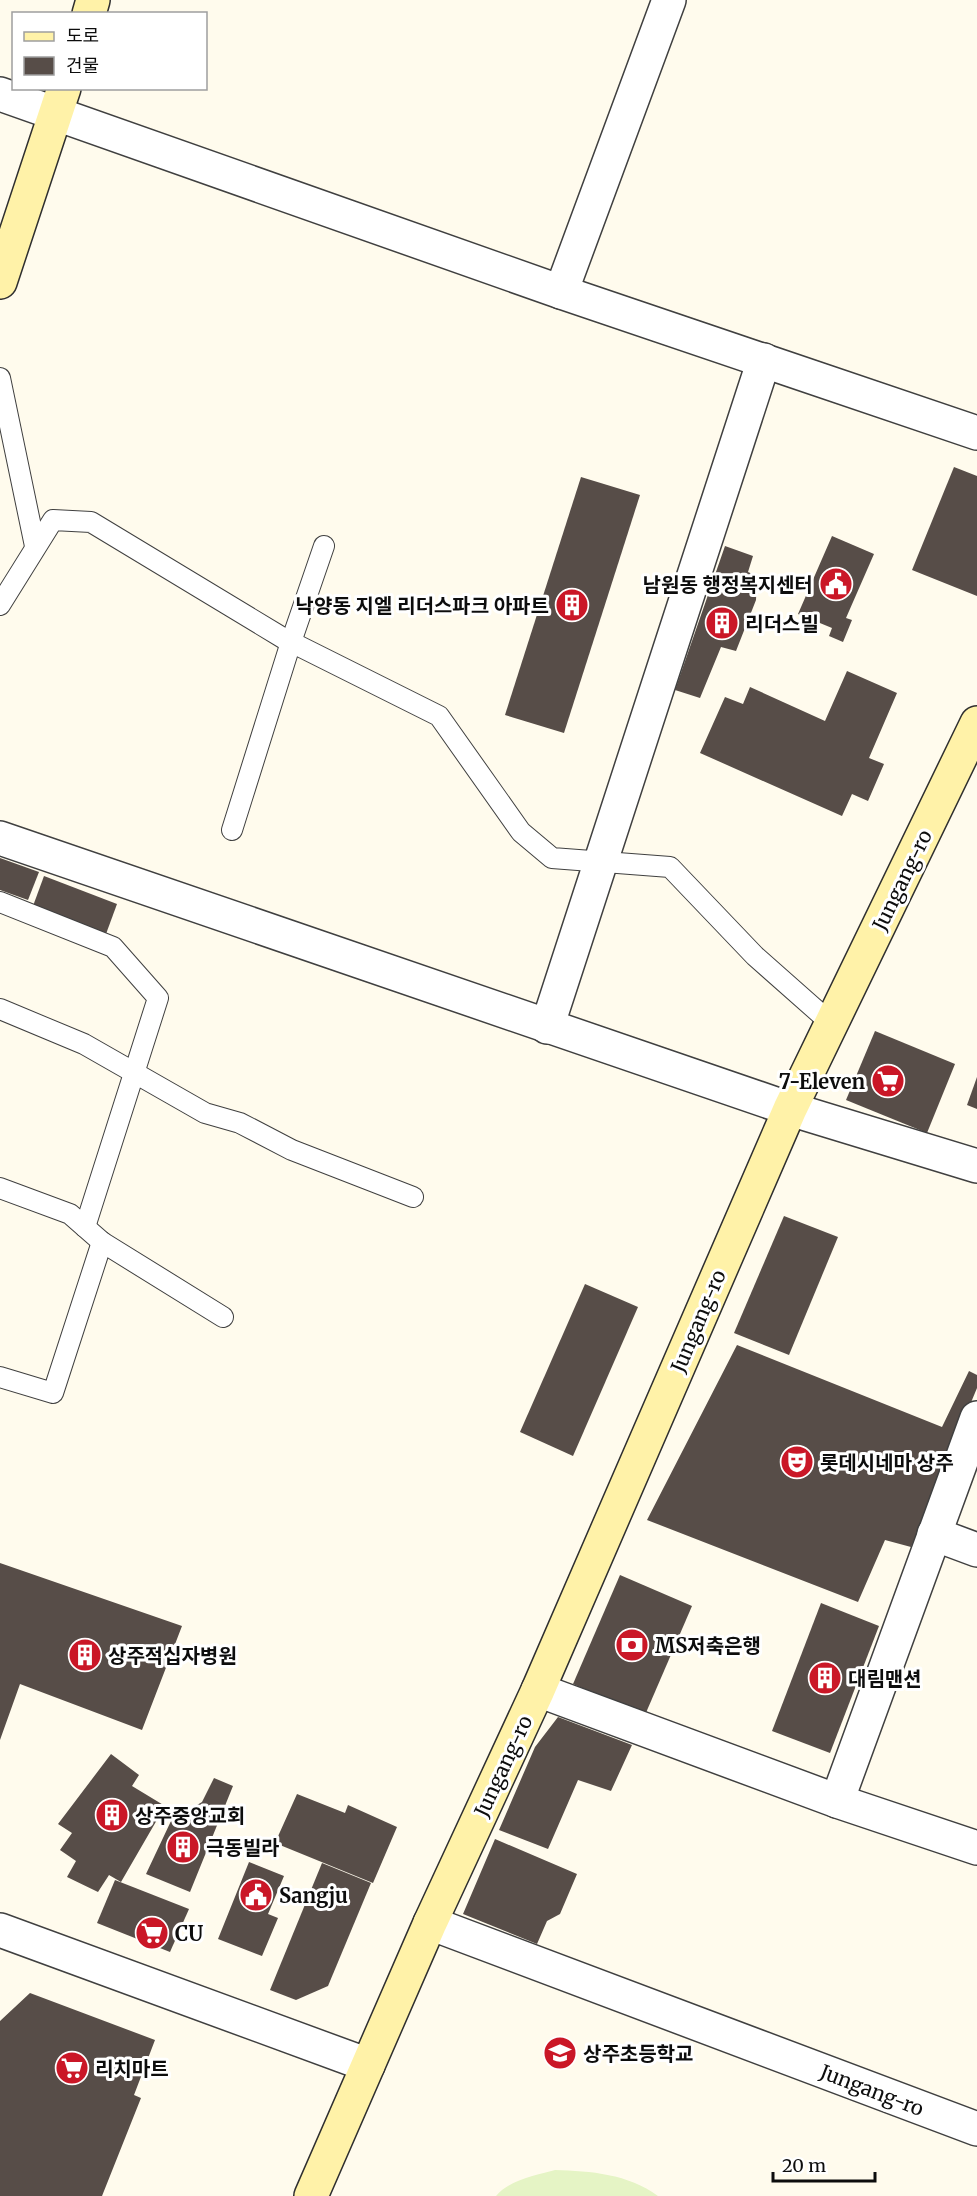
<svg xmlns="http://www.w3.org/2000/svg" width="977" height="2196" font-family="Merriweather,'Noto Sans KR',serif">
	<rect width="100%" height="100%" fill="#fffbed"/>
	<!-- pitch -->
	<path fill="#e5f4c5" d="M555 2170C591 2171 628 2174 658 2196H496C509 2180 536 2175 555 2170Z"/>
	<!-- building -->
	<g fill="#574d48">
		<path d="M954 467 977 476V596L912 570Z"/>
		<path d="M581 477 640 495 564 733 505 715Z"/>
		<path d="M832 536 874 554 846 618 852 620 843 642 829 636 832 628 798 614Z"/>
		<path d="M725 546 753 556 748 572 757 576 756 600 736 651 721 647 700 698 675 690Z"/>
		<path d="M847 671 897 693 869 758 884 764 868 801 852 794 842 816 700 753 725 697 743 704 750 687 825 721Z"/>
		<path d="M0 858 39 872 28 900 0 890Z"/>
		<path d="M44 876 117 904 106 934 33 906Z"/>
		<path d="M875 1031 955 1064 927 1133 846 1100Z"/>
		<path d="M977 1077V1109L967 1105Z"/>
		<path d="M784 1216 838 1237 789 1355 734 1333Z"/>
		<path d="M585 1284 638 1307 573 1456 520 1432Z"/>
		<path d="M737 1345 942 1427 969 1371 977 1375V1388L911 1547 885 1540 858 1602 647 1520Z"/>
		<path d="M0 1563 182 1626 142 1730 20 1684 0 1740Z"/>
		<path d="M620 1575 692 1606 645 1715 573 1684Z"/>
		<path d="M821 1603 879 1626 830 1753 772 1731Z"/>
		<path d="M558 1717 632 1745 611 1791 578 1780 548 1849 499 1830 535 1747Z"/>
		<path d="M111 1754 139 1775 132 1786 165 1806 121 1882 109 1875 98 1892 67 1877 76 1861 60 1850 72 1833 58 1824Z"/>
		<path d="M214 1778 233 1786 190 1892 146 1874 171 1821 202 1802Z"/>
		<path d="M297 1794 345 1813 348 1805 397 1827 373 1883 275 1843Z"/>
		<path d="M495 1839 577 1874 560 1914 547 1921 537 1944 463 1914Z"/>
		<path d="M249 1862 284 1876 268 1914 278 1918 262 1956 218 1939Z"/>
		<path d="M322 1863 371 1883 328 1986 296 2000 270 1990Z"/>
		<path d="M115 1880 189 1909 170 1952 97 1923Z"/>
		<path d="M30 1993 155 2040 134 2095 141 2098 102 2196H0V2021Z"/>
	</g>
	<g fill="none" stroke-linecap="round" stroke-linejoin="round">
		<defs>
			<g id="lane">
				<path d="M0 378 35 546"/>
				<path d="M0 605 53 520 91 522 283 638 439 716 521 832 552 858 670 867 755 956 833 1025"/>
				<path d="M232 830 291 642 324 546"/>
				<path d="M0 902 113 947 158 998 85 1227"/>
				<path d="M0 1009 84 1044 205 1113 240 1123 292 1150 413 1197"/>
				<path d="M0 1188 70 1214 102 1242 223 1317"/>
				<path d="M0 1377 53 1393 102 1242"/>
			</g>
			<g id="street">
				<path d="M0 94 561 292 977 433"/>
				<path d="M561 292 669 0"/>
				<path d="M0 838 790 1109 977 1166"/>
				<path d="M547 1027 764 360"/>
				<path d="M934 1534 977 1550"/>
				<path d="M538 1690 837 1801 977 1848"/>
				<path d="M837 1801 977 1418"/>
				<path d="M430 1923 977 2129"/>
				<path d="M0 1930 368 2065"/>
			</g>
			<g id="secondary">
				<path d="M89 14 93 0"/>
				<path d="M0 282 64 88"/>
				<path d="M311 2196 430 1923 538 1690 790 1109 977 723"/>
			</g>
		</defs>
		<!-- lane casing -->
		<use href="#lane" stroke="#404040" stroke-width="22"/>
		<!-- street casing -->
		<use href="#street" stroke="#404040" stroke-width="36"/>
		<!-- secondary casing -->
		<use href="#secondary" stroke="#2f2f2f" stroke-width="36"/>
		<!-- lane -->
		<use href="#lane" stroke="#fff" stroke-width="20"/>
		<!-- street -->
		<use href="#street" stroke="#fff" stroke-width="33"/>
		<!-- secondary -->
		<use href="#secondary" stroke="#fff2a8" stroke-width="33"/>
	</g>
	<!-- icons -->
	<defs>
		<symbol id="civic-disc" viewBox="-11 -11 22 22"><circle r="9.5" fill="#ca1727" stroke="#fff"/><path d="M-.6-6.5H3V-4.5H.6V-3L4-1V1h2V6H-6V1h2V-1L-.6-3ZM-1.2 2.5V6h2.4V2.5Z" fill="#fff"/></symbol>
		<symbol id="building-disc" viewBox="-11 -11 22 22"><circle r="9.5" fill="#ca1727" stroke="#fff"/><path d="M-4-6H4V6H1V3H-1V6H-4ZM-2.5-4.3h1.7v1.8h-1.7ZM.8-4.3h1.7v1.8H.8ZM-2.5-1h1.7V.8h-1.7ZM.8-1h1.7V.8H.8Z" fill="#fff"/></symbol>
		<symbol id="supermarket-disc" viewBox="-11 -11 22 22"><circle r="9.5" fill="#ca1727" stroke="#fff"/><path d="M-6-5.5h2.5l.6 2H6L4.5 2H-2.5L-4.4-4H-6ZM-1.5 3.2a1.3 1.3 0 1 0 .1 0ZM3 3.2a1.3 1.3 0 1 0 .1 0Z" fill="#fff"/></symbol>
		<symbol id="theatre-disc" viewBox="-11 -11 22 22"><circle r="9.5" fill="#ca1727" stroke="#fff"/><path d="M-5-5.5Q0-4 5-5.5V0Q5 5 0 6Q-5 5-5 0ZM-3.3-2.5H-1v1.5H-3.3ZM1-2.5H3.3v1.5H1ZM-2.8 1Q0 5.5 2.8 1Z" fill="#fff"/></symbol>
		<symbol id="bank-disc" viewBox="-11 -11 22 22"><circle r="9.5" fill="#ca1727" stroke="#fff"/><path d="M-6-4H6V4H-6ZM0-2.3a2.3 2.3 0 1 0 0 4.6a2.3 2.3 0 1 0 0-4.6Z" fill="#fff"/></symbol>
		<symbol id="school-disc" viewBox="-11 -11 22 22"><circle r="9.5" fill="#ca1727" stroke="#fff"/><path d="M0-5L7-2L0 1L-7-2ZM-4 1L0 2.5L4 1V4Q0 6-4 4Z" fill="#fff"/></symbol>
	</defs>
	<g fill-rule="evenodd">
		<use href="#civic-disc" x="817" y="565" width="38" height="38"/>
		<use href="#building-disc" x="553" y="586" width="38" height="38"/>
		<use href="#building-disc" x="703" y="604" width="38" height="38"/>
		<use href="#supermarket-disc" x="869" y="1062" width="38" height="38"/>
		<use href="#theatre-disc" x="778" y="1443" width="38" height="38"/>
		<use href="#bank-disc" x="613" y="1626" width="38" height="38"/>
		<use href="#building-disc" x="66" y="1636" width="38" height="38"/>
		<use href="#building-disc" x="806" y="1659" width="38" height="38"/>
		<use href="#building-disc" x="93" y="1796" width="38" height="38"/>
		<use href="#building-disc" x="164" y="1828" width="38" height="38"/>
		<use href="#civic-disc" x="237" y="1876" width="38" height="38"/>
		<use href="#supermarket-disc" x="133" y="1914" width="38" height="38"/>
		<use href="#school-disc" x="541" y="2034" width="38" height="38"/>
		<use href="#supermarket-disc" x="53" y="2049" width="38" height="38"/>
	</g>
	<g text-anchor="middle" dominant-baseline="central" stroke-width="6" stroke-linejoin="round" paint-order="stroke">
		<!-- poi labels -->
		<g font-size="20" font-weight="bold" fill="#0d0d0d" stroke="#fff" text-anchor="start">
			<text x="813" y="584" text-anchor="end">남원동 행정복지센터</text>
			<text x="549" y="605" text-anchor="end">낙양동 지엘 리더스파크 아파트</text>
			<text x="745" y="623">리더스빌</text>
			<text x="865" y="1081" text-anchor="end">7-Eleven</text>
			<text x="820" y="1462">롯데시네마 상주</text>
			<text x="655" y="1645">MS저축은행</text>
			<text x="108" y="1655">상주적십자병원</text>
			<text x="848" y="1678">대림맨션</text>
			<text x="135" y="1815">상주중앙교회</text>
			<text x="206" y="1847">극동빌라</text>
			<text x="279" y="1895">Sangju</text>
			<text x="175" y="1933">CU</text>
			<text x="583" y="2053">상주초등학교</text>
			<text x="95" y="2068">리치마트</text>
		</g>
		<!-- street labels -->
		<g font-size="20" fill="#0d0d0d" stroke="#fff">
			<text transform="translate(902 880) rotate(-64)">Jungang-ro</text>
			<text transform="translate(698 1321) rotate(-67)">Jungang-ro</text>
			<text transform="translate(503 1766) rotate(-65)">Jungang-ro</text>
			<text transform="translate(872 2090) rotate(21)">Jungang-ro</text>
		</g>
	</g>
	<!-- legend -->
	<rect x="12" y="12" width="195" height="78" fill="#ffffff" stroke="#9e9e9e" stroke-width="1.5"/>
	<rect x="24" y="32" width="30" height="9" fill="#fff2a8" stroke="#9e9e9e" stroke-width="1.5"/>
	<text x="66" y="42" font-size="18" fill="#0d0d0d">도로</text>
	<rect x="24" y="57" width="30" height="18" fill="#574d48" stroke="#9e9e9e" stroke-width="1.5"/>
	<text x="66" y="72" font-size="18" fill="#0d0d0d">건물</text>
	<!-- scale -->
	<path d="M773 2172v9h102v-9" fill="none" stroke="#0d0d0d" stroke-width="3"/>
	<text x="782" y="2172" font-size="18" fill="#0d0d0d" stroke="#ffffff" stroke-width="4.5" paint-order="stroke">20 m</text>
</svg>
